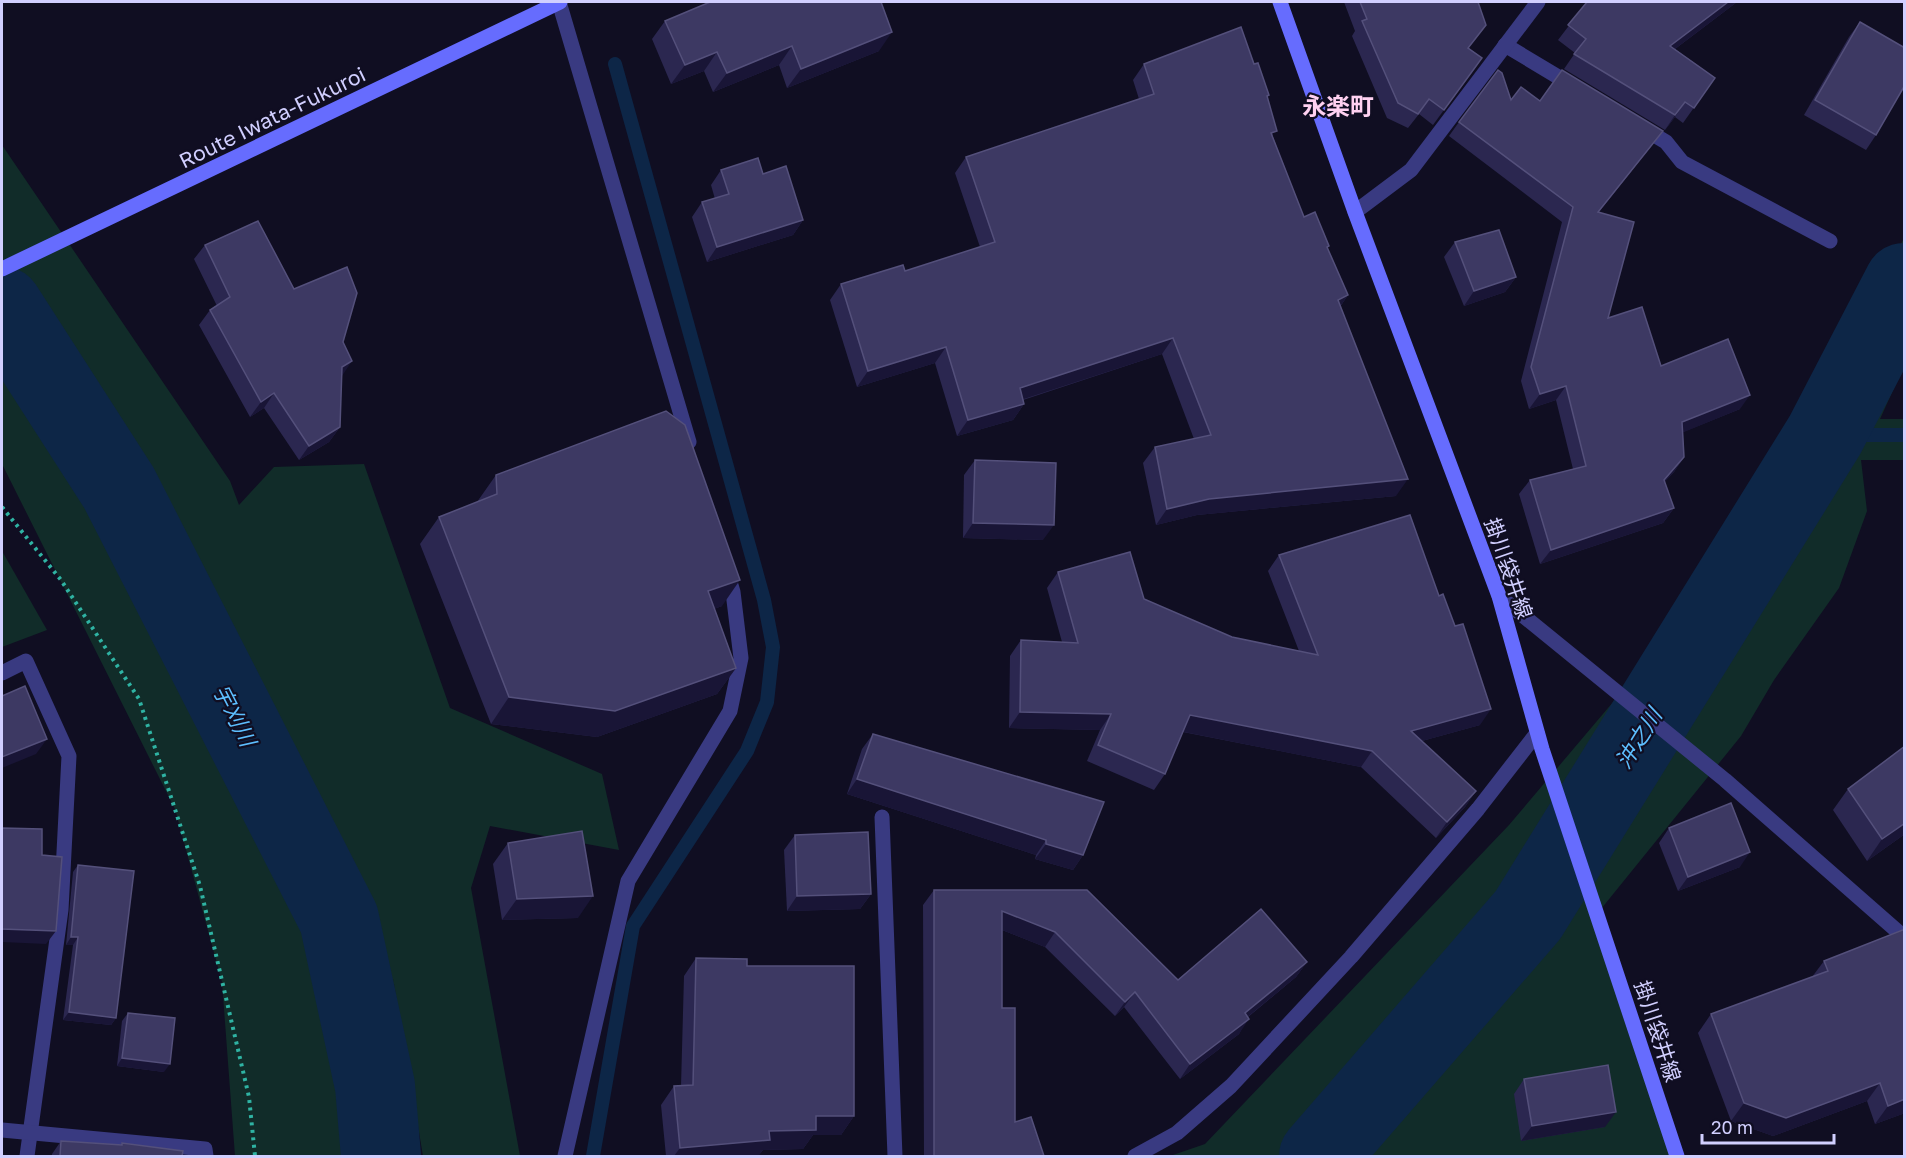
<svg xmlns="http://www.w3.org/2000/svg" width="1906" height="1158" font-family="'Golos Text','Noto Sans JP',sans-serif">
	<rect width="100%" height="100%" fill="#100e22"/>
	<!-- green -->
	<g fill="#112c29">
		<path d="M2 145 230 481 239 505 274 467 364 464 450 708 602 774 619 850 490 826 471 888 520 1156H423L393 978 407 1071 415 1156H235L222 982 175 809 2 464Z"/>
		<path d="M1904 238V366L1880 419H1904V460H1861L1867 511 1839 588 1774 680 1741 736 1597 914 1677 1156H1170L1205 1144 1509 825 1696 604 1875 295Z"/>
		<path d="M2 551 47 630 2 647Z"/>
	</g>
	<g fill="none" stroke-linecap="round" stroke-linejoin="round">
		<!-- stream -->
		<g stroke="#0d2647" stroke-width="14">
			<path d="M1825 435H1904"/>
			<path d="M1332 1144 1354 1156"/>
			<path d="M593 1156 633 926 747 751 767 702 773 647 764 600 615 64"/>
		</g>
		<!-- river -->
		<g stroke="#0d2647" stroke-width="80">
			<path d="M2 306 119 488 339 919 375 1086 381 1156"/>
			<path d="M1319 1156 1528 915 1825 435 1904 283"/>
		</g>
		<!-- path -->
		<path stroke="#2fb3a3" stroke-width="4" stroke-dasharray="3 4.5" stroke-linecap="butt" d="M2 507 61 580 139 699 200 886 249 1097 255 1156"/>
		<!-- minor -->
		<g stroke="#393a81" stroke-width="15">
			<path d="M559 2 689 442"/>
			<path d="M1505 45 1575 87"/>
			<path d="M1641 127 1666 142 1682 162 1830 241"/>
			<path d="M1355 212 1411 170 1538 2"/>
			<path d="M1499 596 1725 780 1904 937"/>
			<path d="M2 673 26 661 69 756 61 910 27 1156"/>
			<path d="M882 817 895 1156"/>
			<path d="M2 1130 205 1149 206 1156"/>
			<path d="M565 1156 628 881 730 711 741 658 733 592 727 572"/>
			<path d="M1135 1156 1177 1133 1231 1086 1351 957 1478 809 1537 733"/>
		</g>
		<!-- secondary -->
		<g stroke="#666cfe" stroke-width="15">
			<path d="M1280 2 1355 212 1499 596 1542 749 1677 1156"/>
			<path d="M2 269 560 2"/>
		</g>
	</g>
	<!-- wall -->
	<g fill="#2b2750">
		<path d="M1344 2H1478L1469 48 1482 58 1433 125 1419 114 1408 128 1387 118 1352 36 1355 31Z"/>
		<path d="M1587 2H1737L1675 49 1715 78 1683 123 1675 117 1665 130 1564 69 1575 53 1558 40Z"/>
		<path d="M665 21 879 51 787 88 779 65 713 92 704 71 671 84 652 39Z"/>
		<path d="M1860 22 1876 135 1866 150 1804 115 1849 37Z"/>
		<path d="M1144 64H1254L1269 95 1267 98 1273 137 1304 217 1329 246 1327 248 1348 295 1340 307 1396 496 1197 515 1156 525 1143 463 1155 447 1194 439 1162 354 1023 400 1024 404 1013 420 957 436 935 363 857 387 830 300 841 284 905 271 980 247 955 173 966 157 1139 99 1133 80Z"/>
		<path d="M1511 100 1540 101 1663 131 1652 145 1599 212 1608 318 1661 366 1740 409 1683 432 1684 457 1674 472 1664 482 1674 508 1663 523 1540 564 1519 494 1530 480 1573 469 1556 400 1529 409 1521 381 1562 222 1449 136 1459 122Z"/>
		<path d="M721 170 763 174 803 220 793 235 707 262 692 217 702 202 715 199 711 185Z"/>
		<path d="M1455 242 1516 277 1505 292 1464 306 1444 257Z"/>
		<path d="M205 245 294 289 343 342 340 427 329 442 299 460 264 408 250 417 199 325 210 310 217 306 194 259Z"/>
		<path d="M975 460 1043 540 963 538 964 475Z"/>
		<path d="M496 475 722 606 714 609 736 668 717 694 597 737 491 724 420 544 439 517 477 502Z"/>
		<path d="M1279 555 1480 725 1422 741 1476 791 1465 807 1436 838 1361 767 1183 732 1165 774 1154 790 1087 761 1100 730 1009 728 1010 656 1021 640 1062 642 1047 588 1058 572 1144 599 1232 637 1299 651 1268 571Z"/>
		<path d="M873 734 1083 855 1073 870 1035 859 1036 855 847 794 862 749Z"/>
		<path d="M1905 746V834L1867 861 1833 810 1848 789Z"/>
		<path d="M1669 828 1740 867 1678 891 1659 843Z"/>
		<path d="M795 835 871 894 860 909 787 911 784 850Z"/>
		<path d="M508 843 578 918 502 920 493 864Z"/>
		<path d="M78 865 116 1018 111 1025 63 1020 73 945H66L73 872Z"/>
		<path d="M934 890H1087L1178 980 1307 962 1296 977 1248 1017 1239 1034 1180 1079 1124 1007 1115 1016 1045 947 1002 930V1008L1015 1122 1044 1156H924L923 905Z"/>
		<path d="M1905 929V1113L1875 1124 1867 1101 1773 1136 1731 1121 1698 1033 1711 1014 1812 977 1824 961Z"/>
		<path d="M696 958 747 966 854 1116 841 1135H813L803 1149 763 1150 758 1156H666L661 1105 674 1086H681L684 976Z"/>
		<path d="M128 1013 164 1072 117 1066 122 1021Z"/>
		<path d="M1524 1079 1605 1127 1521 1141 1514 1094Z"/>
		<path d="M61 1141 120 1145 122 1143 182 1156H52V1154Z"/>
	</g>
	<!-- shaded-wall -->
	<g fill="#191536">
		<path d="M1728 2H1737L1659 61 1670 46Z"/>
		<path d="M892 32 879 51 787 88 801 69Z"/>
		<path d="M792 46 779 65 713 92 727 73Z"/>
		<path d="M717 52 704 71 671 84 685 65Z"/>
		<path d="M1482 58 1472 73 1433 125 1444 110Z"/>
		<path d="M1685 102 1675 117 1665 130 1675 115Z"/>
		<path d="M1663 131 1652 145 1587 227 1598 212Z"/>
		<path d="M803 220 793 235 707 262 717 247Z"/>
		<path d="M1516 277 1505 292 1464 306 1474 291Z"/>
		<path d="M1348 295 1337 311 1338 300Z"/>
		<path d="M1173 338 1162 354 1008 404 1020 388Z"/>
		<path d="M946 347 935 363 857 387 868 371Z"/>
		<path d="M352 361 342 376V367Z"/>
		<path d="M1566 386 1556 400 1529 409 1540 394Z"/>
		<path d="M274 393 264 408 250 417 261 402Z"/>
		<path d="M1750 395 1740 409 1672 437 1682 422Z"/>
		<path d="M1024 404 1013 420 957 436 968 420Z"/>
		<path d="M340 427 329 442 299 460 309 446Z"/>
		<path d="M1684 457 1674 472 1653 495 1664 480Z"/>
		<path d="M1408 479 1396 496 1197 515 1156 525 1167 509 1209 499Z"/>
		<path d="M1674 508 1663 523 1540 564 1551 550Z"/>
		<path d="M973 523 1054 525 1043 540 963 538Z"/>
		<path d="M740 580 722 606 690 618 708 591Z"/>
		<path d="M736 668 717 694 597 737 491 724 509 697Z"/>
		<path d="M1491 709 1480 725 1400 747 1411 731Z"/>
		<path d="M1020 712 1111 714 1100 730 1009 728Z"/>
		<path d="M1190 715 1372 751 1361 767 1179 731Z"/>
		<path d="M47 739 36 754 2 768V757Z"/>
		<path d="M857 779 1046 840 1036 855 847 794Z"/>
		<path d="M1476 791 1465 807 1436 838 1447 822Z"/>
		<path d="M1905 823V834L1867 861 1882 839Z"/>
		<path d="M1046 844 1083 855 1073 870 1035 859Z"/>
		<path d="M1750 852 1740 867 1678 891 1688 877Z"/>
		<path d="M871 894 860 909 787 911 797 896Z"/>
		<path d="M593 896 578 918 502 920 517 899Z"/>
		<path d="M1002 911 1055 932 1045 947 992 926Z"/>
		<path d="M2 929 56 931 46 944 2 942Z"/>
		<path d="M71 937H78L73 945H66Z"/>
		<path d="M1307 962 1296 977 1234 1028 1245 1013Z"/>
		<path d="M1135 992 1124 1007 1115 1016 1125 1002Z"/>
		<path d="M69 1012 116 1018 111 1025 63 1020Z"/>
		<path d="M1249 1019 1239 1034 1180 1079 1190 1064Z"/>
		<path d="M122 1058 170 1064 164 1072 117 1066Z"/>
		<path d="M1880 1083 1867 1101 1773 1136 1731 1121 1744 1103Z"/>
		<path d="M1905 1099V1113L1875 1124 1888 1106Z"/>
		<path d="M1616 1112 1605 1127 1521 1141 1532 1126Z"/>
		<path d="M816 1116H854L841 1135H813L803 1149 763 1150 758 1156H674L680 1148 769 1131Z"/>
	</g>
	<!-- building -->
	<g fill="#3d3963" stroke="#54507b" stroke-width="1.5">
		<path d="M710 2H881L892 32 801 69 792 46 727 73 717 52 685 65 665 21Z"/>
		<path d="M1360 2H1478L1486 25 1468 48 1482 58 1444 110 1429 99 1418 114 1398 103 1362 21 1367 19Z"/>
		<path d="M1587 2H1728L1670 46 1715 78 1694 108 1685 102 1675 115 1574 54 1586 39 1568 25Z"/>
		<path d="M1860 22 1905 48V85L1876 135 1815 100Z"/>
		<path d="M1241 27 1254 64 1258 63 1269 95 1267 96 1277 131 1271 133 1304 217 1315 212 1329 246 1327 247 1348 295 1338 300 1408 479 1209 499 1167 509 1155 447 1211 435 1173 338 1020 388 1024 404 968 420 946 347 868 371 841 284 903 265 905 271 995 242 966 157 1154 94 1144 64Z"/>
		<path d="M1498 70 1502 73 1511 100 1521 87 1540 101 1562 70 1663 131 1598 212 1634 222 1608 318 1642 307 1661 366 1728 339 1750 395 1682 422 1684 457 1664 480 1674 508 1551 550 1530 480 1586 466 1566 386 1540 394 1531 367 1573 207 1459 122Z"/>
		<path d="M758 158 763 174 786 166 803 220 717 247 702 202 729 194 721 170Z"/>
		<path d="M258 221 294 289 347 267 357 293 343 342 352 361 342 367 340 427 309 446 274 393 261 402 210 310 230 297 205 245Z"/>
		<path d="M1499 230 1516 277 1474 291 1455 242Z"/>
		<path d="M666 411 685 425 740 580 708 591 736 668 615 711 509 697 439 517 497 494 496 475Z"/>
		<path d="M975 460 1056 463 1054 525 973 523Z"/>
		<path d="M1410 515 1439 596 1443 594 1455 626 1463 624 1491 709 1411 731 1476 791 1447 822 1372 751 1190 715 1165 774 1098 745 1111 714 1020 712 1021 640 1078 643 1058 572 1130 552 1144 599 1232 637 1318 655 1279 555Z"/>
		<path d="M25 686 47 739 2 757V696Z"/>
		<path d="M873 734 1104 802 1083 855 1046 844V840L857 779Z"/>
		<path d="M1905 746V823L1882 839 1848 789Z"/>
		<path d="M1731 803 1750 852 1688 877 1669 828Z"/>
		<path d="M2 828 42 829V855L62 857 56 931 2 929Z"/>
		<path d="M582 831 593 896 517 899 508 843Z"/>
		<path d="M868 832 871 894 797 896 795 835Z"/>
		<path d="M78 865 134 871 116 1018 69 1012 78 937H71Z"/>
		<path d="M934 890H1087L1178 980 1261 909 1307 962 1245 1013 1249 1019 1190 1064 1135 992 1125 1002 1055 932 1002 911V1008H1015V1122L1031 1117 1044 1156H934Z"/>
		<path d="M1905 929V1099L1888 1106 1880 1083 1786 1118 1744 1103 1711 1014 1828 971 1824 961Z"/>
		<path d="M696 958 747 959V966H854V1116H816V1130L769 1131 770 1140 680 1148 674 1086 693 1085Z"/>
		<path d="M128 1013 175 1018 170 1064 122 1058Z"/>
		<path d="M1608 1065 1616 1112 1532 1126 1524 1079Z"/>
		<path d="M61 1141 122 1145V1143L183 1151 182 1156H60Z"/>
	</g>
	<g text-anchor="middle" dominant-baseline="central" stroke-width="4.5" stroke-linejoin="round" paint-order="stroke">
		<!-- street labels -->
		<g font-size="21" fill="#d1cfff" stroke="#100e22">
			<text transform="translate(272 117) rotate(-26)">Route Iwata-Fukuroi</text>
			<text transform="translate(1509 568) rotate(71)">掛川袋井線</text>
			<text transform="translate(1658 1031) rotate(72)">掛川袋井線</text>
		</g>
		<!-- water labels -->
		<g font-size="22" font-style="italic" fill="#5dbefe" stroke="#100e22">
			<text transform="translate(235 715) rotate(63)">宇刈川</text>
			<text transform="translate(1638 738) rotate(-58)">沖之川</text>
		</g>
		<!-- quarter labels -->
		<g font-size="24" font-weight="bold" fill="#ffd1f1" stroke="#100e22">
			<text x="1338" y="105">永楽町</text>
		</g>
	</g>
	<!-- border -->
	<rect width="1906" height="1158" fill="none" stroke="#d1cfff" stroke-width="6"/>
	<!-- scale -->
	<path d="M1702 1134v9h132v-9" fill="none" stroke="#d1cfff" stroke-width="3"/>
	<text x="1711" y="1134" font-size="18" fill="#d1cfff" stroke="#100e22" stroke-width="4.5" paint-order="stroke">20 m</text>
</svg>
